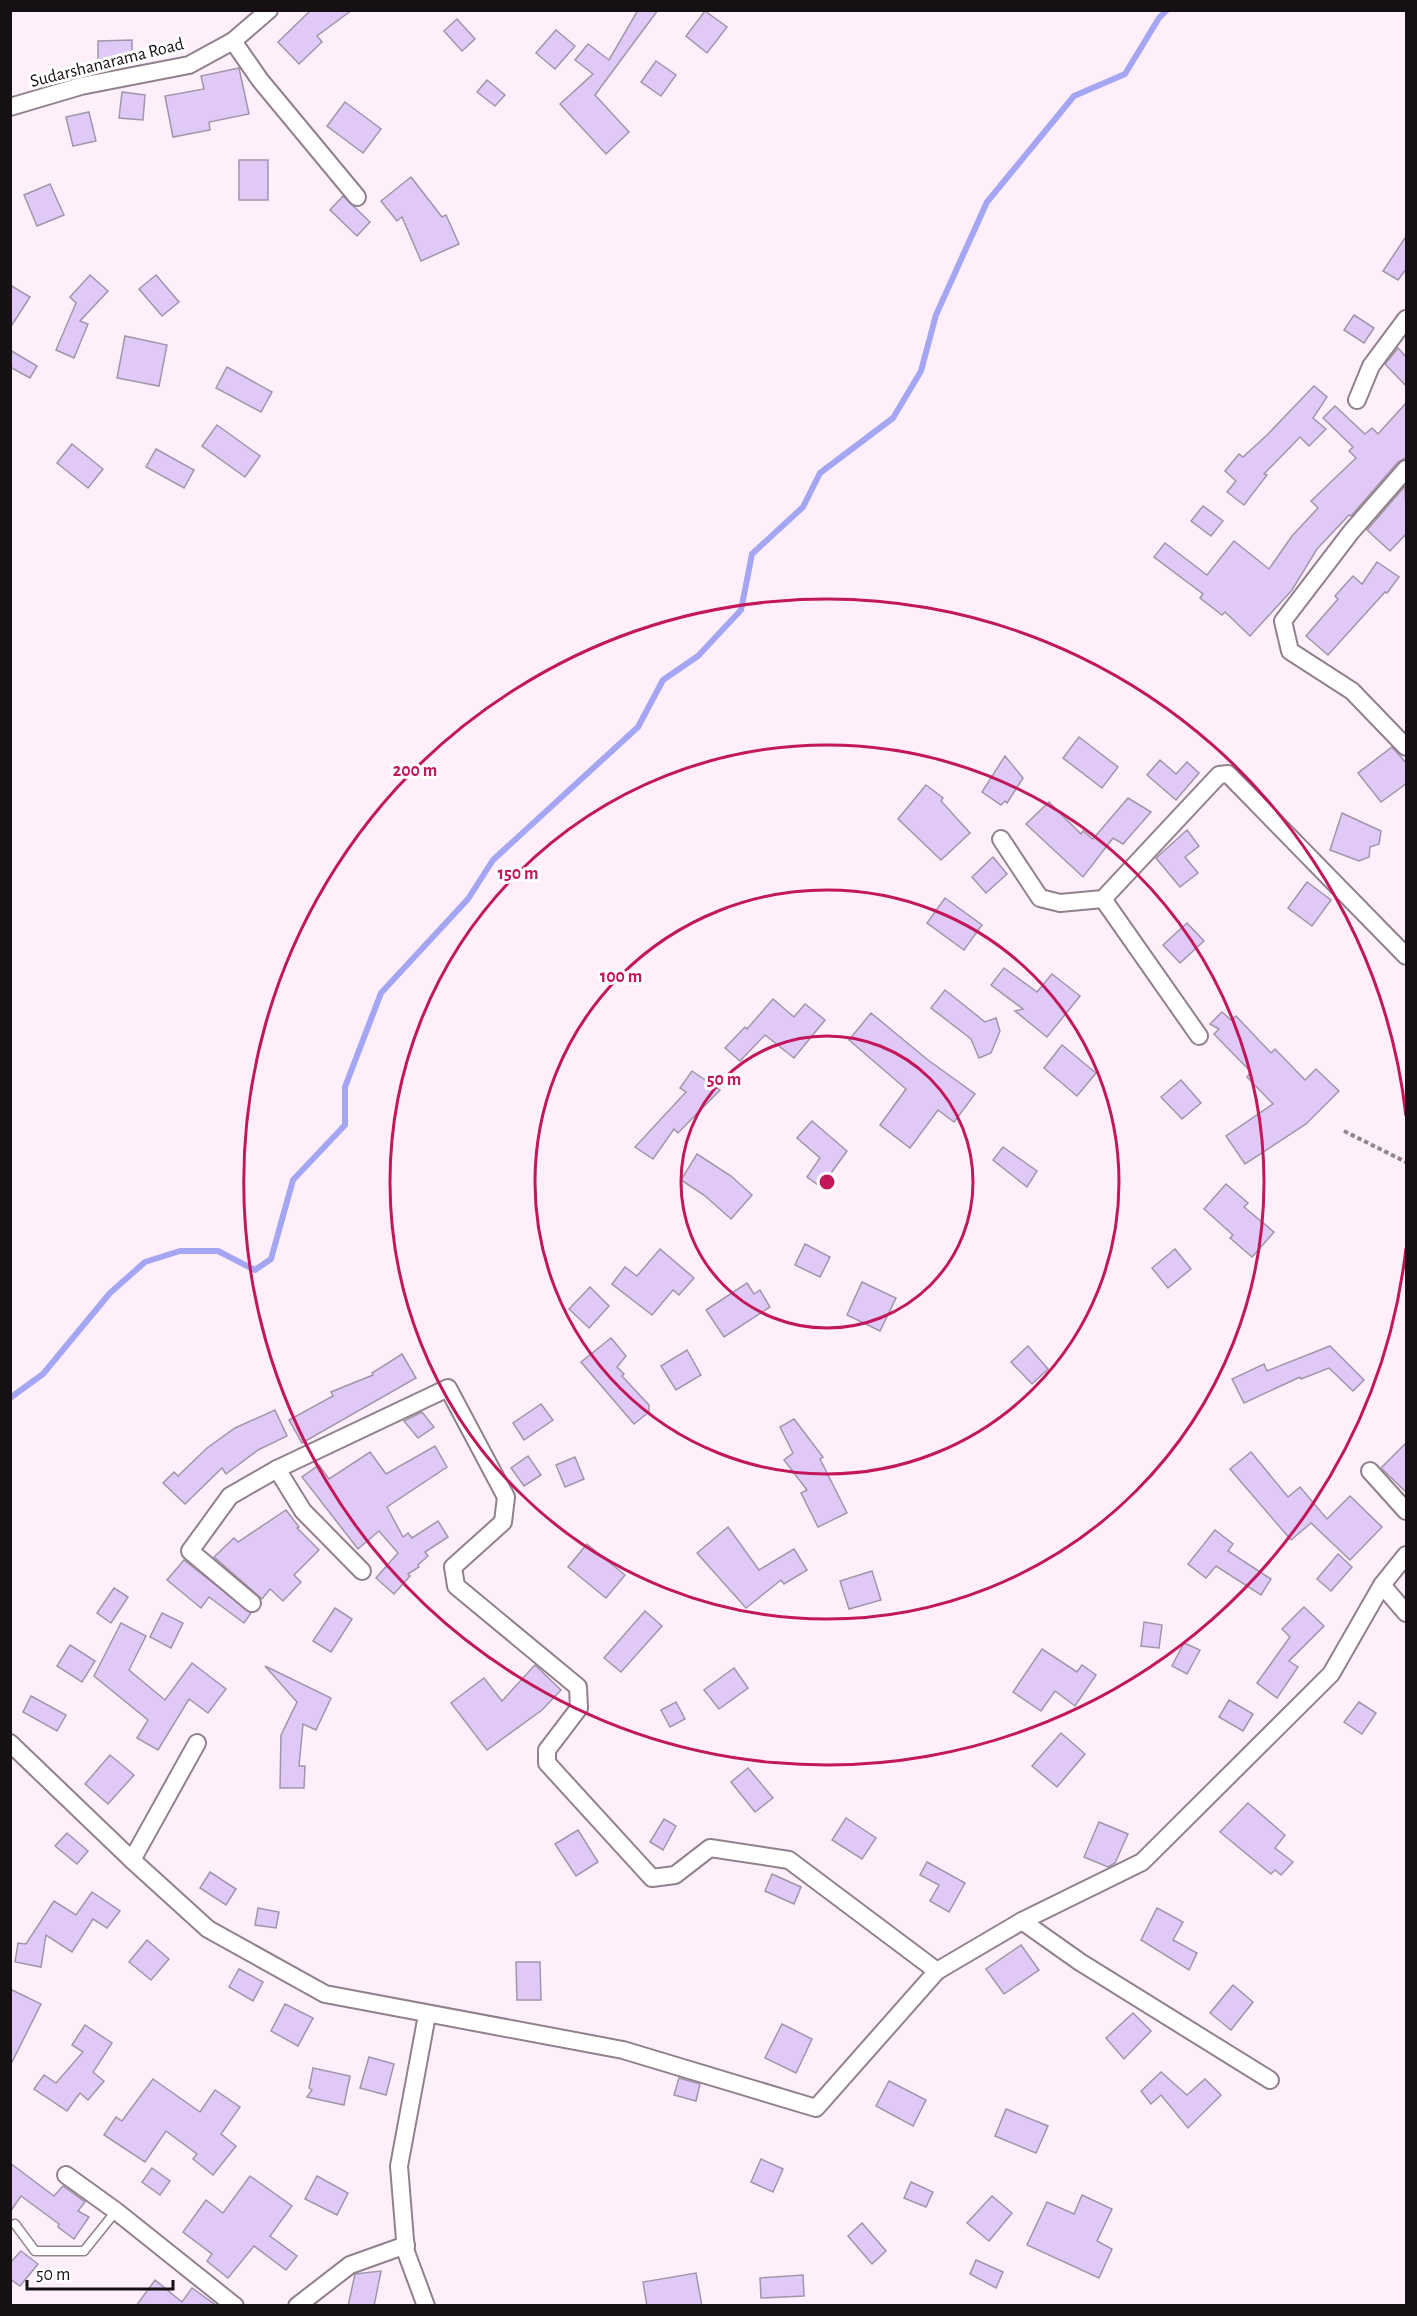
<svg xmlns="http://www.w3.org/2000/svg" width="1417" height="2316" font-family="'Alegreya Sans',sans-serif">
	<rect width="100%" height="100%" fill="#ffeffb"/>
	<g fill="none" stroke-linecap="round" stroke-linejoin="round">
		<!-- stream -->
		<path stroke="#a4a5f3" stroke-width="6" d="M10 1398 43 1374 110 1293 145 1262 180 1251H218L255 1270 271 1259 293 1180 345 1125V1087L381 993 468 899 493 860 638 727 663 680 698 656 741 610 752 554 803 507 820 473 893 418 921 371 936 315 987 202 1074 96 1125 74 1159 18 1167 10"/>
	</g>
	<!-- building -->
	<g fill="#e1c9f7" stroke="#a096a9" stroke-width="1.5">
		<path d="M311 10H352L317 36 322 42 299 64 278 42Z"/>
		<path d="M638 10H658L595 95 629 132 606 154 560 104 593 74 575 60 588 44 609 60Z"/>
		<path d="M705 11 727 27 707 53 686 36Z"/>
		<path d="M457 19 475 39 462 51 444 31Z"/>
		<path d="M556 30 575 46 555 69 536 53Z"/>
		<path d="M132 40V61L117 60V65H98V41Z"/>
		<path d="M656 61 676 75 661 96 641 82Z"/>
		<path d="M239 68 249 114 209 122 210 130 173 137 165 96 204 89 201 76Z"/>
		<path d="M487 80 505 95 495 106 477 92Z"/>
		<path d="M122 92 145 95 143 120 119 118Z"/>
		<path d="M345 102 381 129 363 153 327 126Z"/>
		<path d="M89 112 96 141 73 146 66 117Z"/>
		<rect x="239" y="160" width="29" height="40"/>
		<path d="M411 177 442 217 446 215 459 244 421 261 402 217 397 221 381 201Z"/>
		<path d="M50 184 64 215 37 226 24 195Z"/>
		<path d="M343 196 370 222 357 236 330 210Z"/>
		<path d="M1407 235V268L1398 280 1383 271Z"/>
		<path d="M90 275 108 291 80 321 88 324 74 358 56 350 76 303 70 297Z"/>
		<path d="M156 275 179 302 162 316 139 289Z"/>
		<path d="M10 285 30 297 10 328Z"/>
		<path d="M1354 315 1374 328 1364 343 1344 330Z"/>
		<path d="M125 336 167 345 159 386 117 378Z"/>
		<path d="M1398 348 1407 358V387L1385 364Z"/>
		<path d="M10 350 37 366 30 378 10 367Z"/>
		<path d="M227 367 272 392 261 412 216 388Z"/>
		<path d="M1314 386 1327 397 1313 418 1326 429 1309 446 1300 437 1264 474 1267 475 1244 505 1227 492 1236 481 1225 471 1239 454 1243 457 1267 435Z"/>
		<path d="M1407 402V457L1398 462 1351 516 1349 515 1317 549 1292 590 1250 636 1225 612 1222 615 1200 598 1203 594 1154 557 1165 543 1207 575 1234 541 1269 569 1292 536 1318 508 1311 501 1356 458 1349 451 1353 447 1323 418 1335 406 1365 434 1372 428 1378 434Z"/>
		<path d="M217 425 260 456 245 477 202 446Z"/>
		<path d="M72 444 103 469 88 488 57 463Z"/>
		<path d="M156 449 194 470 184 488 146 467Z"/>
		<path d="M1405 486 1407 533 1390 551 1367 530Z"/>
		<path d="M1203 506 1223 521 1211 536 1191 521Z"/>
		<path d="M1377 562 1399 577 1387 593 1385 592 1328 655 1306 636 1338 599 1335 596 1353 576 1362 584Z"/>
		<path d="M1079 737 1118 767 1102 788 1063 758Z"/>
		<path d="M1392 747 1407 764V783L1381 802 1358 773Z"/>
		<path d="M1005 756 1023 778 1007 803 1005 801 1001 805 982 792Z"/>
		<path d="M1160 760 1176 774 1187 762 1199 773 1176 800 1147 775Z"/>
		<path d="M926 785 943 798 941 801 970 833 941 860 898 819Z"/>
		<path d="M1128 798 1151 812 1123 844 1113 838 1083 877 1026 824 1049 802 1081 834 1083 831 1093 839Z"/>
		<path d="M1342 813 1381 831 1379 844 1370 847 1369 857 1359 861 1330 850Z"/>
		<path d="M1187 830 1199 846 1185 857 1198 873 1180 887 1156 858Z"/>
		<path d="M993 857 1007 874 986 893 972 877Z"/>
		<path d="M1307 882 1331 900 1312 926 1288 908Z"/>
		<path d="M945 898 982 925 964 950 927 923Z"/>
		<path d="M1187 923 1204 941 1180 963 1163 945Z"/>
		<path d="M1004 968 1037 992 1052 974 1080 996 1047 1037 1015 1011 1023 1009 991 985Z"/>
		<path d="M945 990 985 1022 996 1018 1000 1031 991 1053 979 1058 971 1039 931 1008Z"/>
		<path d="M773 999 794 1017 805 1004 825 1020 794 1058 765 1035 740 1061 725 1048 745 1027 747 1029Z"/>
		<path d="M1222 1012 1231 1020 1236 1016 1271 1053 1275 1049 1305 1080 1316 1069 1339 1091 1306 1124 1245 1164 1226 1136 1273 1104 1247 1077 1251 1072 1214 1034 1219 1029 1210 1024Z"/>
		<path d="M871 1013 928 1060 975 1094 954 1122 938 1110 910 1148 880 1125 906 1089 849 1040Z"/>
		<path d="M1062 1045 1096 1073 1077 1096 1044 1068Z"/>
		<path d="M692 1071 720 1090 678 1133 674 1129 653 1159 635 1147 686 1092 680 1088Z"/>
		<path d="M1181 1080 1201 1103 1182 1119 1161 1097Z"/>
		<path d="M812 1121 847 1151 821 1187 807 1177 820 1158 797 1138Z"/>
		<path d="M1003 1147 1037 1171 1027 1187 993 1160Z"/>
		<path d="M697 1154 731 1176 752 1195 731 1219 704 1195 681 1180Z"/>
		<path d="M1226 1184 1248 1203 1244 1207 1274 1232 1252 1257 1230 1238 1233 1235 1204 1209Z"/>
		<path d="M805 1244 830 1257 820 1277 795 1265Z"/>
		<path d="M660 1249 694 1278 679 1295 673 1290 652 1315 612 1284 625 1267 637 1276Z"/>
		<path d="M1175 1249 1191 1269 1168 1288 1152 1268Z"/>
		<path d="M862 1282 896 1298 880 1331 847 1315Z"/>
		<path d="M747 1283 754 1294 760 1290 770 1307 724 1337 706 1310Z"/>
		<path d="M590 1287 609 1306 589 1328 569 1309Z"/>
		<path d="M611 1338 626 1356 617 1367 624 1374 622 1376 649 1405V1412L634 1424 581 1362Z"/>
		<path d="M1028 1346 1048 1369 1032 1384 1011 1362Z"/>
		<path d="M1330 1346 1364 1380 1353 1391 1329 1368 1301 1379 1300 1377 1244 1403 1232 1379 1264 1364 1267 1371Z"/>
		<path d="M687 1350 701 1375 676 1390 661 1366Z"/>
		<path d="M402 1354 416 1378 302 1443 289 1420 333 1396 331 1392 373 1375 372 1373Z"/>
		<path d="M541 1404 553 1420 524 1440 513 1423Z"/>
		<path d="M275 1410 287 1436 258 1450 226 1474 222 1468 185 1504 163 1483 174 1472 178 1476 207 1448 235 1428Z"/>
		<path d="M422 1412 434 1427 418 1438 404 1421Z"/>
		<path d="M794 1419 823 1457 820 1459 847 1513 818 1527 801 1493 807 1490 784 1460 793 1453 780 1427Z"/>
		<path d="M1407 1442V1493L1381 1468Z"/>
		<path d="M435 1446 447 1467 387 1507 403 1537 408 1533 412 1538 438 1521 448 1537 425 1552 428 1556 418 1565 419 1567 408 1574 410 1576 394 1594 376 1578 398 1553 379 1531 358 1549 302 1477 319 1465 329 1479 370 1452 386 1474Z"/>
		<path d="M1251 1452 1288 1497 1300 1487 1327 1519 1350 1496 1382 1527 1350 1560 1311 1523 1291 1540 1230 1469Z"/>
		<path d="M528 1456 541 1475 524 1486 511 1468Z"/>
		<path d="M575 1457 584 1479 565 1487 556 1465Z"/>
		<path d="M286 1510 299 1527 297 1528 319 1550 294 1575 301 1582 283 1601 270 1589 262 1599 214 1557 234 1538 238 1542Z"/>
		<path d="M728 1527 759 1570 794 1549 807 1570 784 1584 781 1580 746 1608 697 1553Z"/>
		<path d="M1215 1530 1233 1544 1228 1551 1271 1579 1261 1595 1216 1566 1206 1578 1188 1564Z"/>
		<path d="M587 1544 625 1575 606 1598 568 1567Z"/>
		<path d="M1338 1554 1352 1567 1331 1591 1317 1579Z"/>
		<path d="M184 1560 251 1613 244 1623 209 1597 201 1608 167 1580Z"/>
		<path d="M872 1571 881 1600 849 1609 840 1581Z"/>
		<path d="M114 1588 128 1597 111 1623 97 1613Z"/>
		<path d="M1304 1607 1324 1626 1289 1661 1298 1667 1277 1698 1257 1683 1290 1637 1282 1629Z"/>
		<path d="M335 1608 352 1619 331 1652 313 1641Z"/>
		<path d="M645 1611 662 1626 621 1672 604 1658Z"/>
		<path d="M162 1613 183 1623 171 1648 150 1637Z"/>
		<path d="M1144 1622 1162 1625 1159 1648 1141 1646Z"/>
		<path d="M121 1623 146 1636 129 1670 165 1700 192 1663 226 1689 208 1713 189 1699 158 1750 137 1738 148 1720 94 1676Z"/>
		<path d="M1184 1643 1200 1650 1187 1674 1172 1666Z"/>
		<path d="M70 1645 95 1661 82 1682 57 1666Z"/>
		<path d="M1042 1649 1077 1672 1082 1665 1096 1675 1075 1706 1055 1691 1041 1711 1013 1692Z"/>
		<path d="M535 1665 561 1690 542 1710 487 1750 451 1703 484 1678 502 1701Z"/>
		<path d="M265 1666 331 1698 316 1730 303 1724 299 1766H305L304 1788H280L281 1735 297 1702Z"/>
		<path d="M734 1668 748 1688 719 1709 704 1690Z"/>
		<path d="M31 1696 66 1715 57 1731 23 1712Z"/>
		<path d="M1229 1700 1253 1714 1243 1731 1219 1717Z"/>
		<path d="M676 1702 685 1719 670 1727 661 1710Z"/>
		<path d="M1359 1702 1376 1713 1362 1734 1344 1722Z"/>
		<path d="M1061 1733 1085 1754 1057 1787 1032 1766Z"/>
		<path d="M110 1755 134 1775 108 1804 85 1784Z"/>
		<path d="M748 1768 773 1798 755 1812 731 1782Z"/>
		<path d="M1248 1803 1285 1835 1275 1848 1293 1862 1281 1875 1275 1870 1271 1874 1220 1832Z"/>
		<path d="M846 1818 876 1838 862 1859 832 1840Z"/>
		<path d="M664 1819 676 1826 663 1850 650 1842Z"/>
		<path d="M1099 1822 1128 1834 1115 1863 1108 1867 1084 1857Z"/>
		<path d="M578 1830 598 1862 576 1876 555 1844Z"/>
		<path d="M67 1833 88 1851 77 1864 55 1846Z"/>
		<path d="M927 1862 965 1883 949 1912 930 1901 939 1885 920 1875Z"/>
		<path d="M210 1872 236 1889 226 1905 200 1888Z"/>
		<path d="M772 1874 801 1887 794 1904 765 1891Z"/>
		<path d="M92 1892 120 1911 107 1928 93 1919 72 1952 46 1935 41 1967 15 1962 18 1943 26 1944 54 1901 76 1915Z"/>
		<path d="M258 1908 279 1912 276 1928 255 1925Z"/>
		<path d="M1157 1908 1183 1922 1173 1940 1197 1953 1189 1970 1141 1940Z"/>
		<path d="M147 1940 169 1959 151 1980 129 1962Z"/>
		<path d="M1021 1945 1039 1970 1004 1994 986 1969Z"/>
		<path d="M516 1962H540L541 2000H517Z"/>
		<path d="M239 1969 263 1982 253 2001 229 1987Z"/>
		<path d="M1233 1985 1253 2002 1231 2030 1210 2013Z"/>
		<path d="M10 1989 41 2004 10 2066Z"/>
		<path d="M285 2004 313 2018 298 2046 271 2031Z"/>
		<path d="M1133 2013 1151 2031 1124 2059 1106 2038Z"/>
		<path d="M782 2024 812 2039 796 2073 765 2058Z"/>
		<path d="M85 2025 112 2043 93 2072 104 2081 88 2100 80 2093 67 2111 34 2089 44 2075 56 2083 83 2052 72 2045Z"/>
		<path d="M369 2057 394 2064 386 2095 360 2088Z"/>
		<path d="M313 2068 350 2076 344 2105 307 2097 312 2090 309 2088Z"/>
		<path d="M1161 2072 1187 2095 1205 2079 1221 2095 1188 2128 1161 2095 1151 2104 1141 2091Z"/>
		<path d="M679 2078 700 2084 696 2101 674 2095Z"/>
		<path d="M153 2079 200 2112 215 2090 240 2107 221 2134 236 2146 213 2175 193 2159 197 2154 166 2131 145 2162 104 2135 116 2117 122 2121Z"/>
		<path d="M889 2081 926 2100 913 2126 876 2106Z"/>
		<path d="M1006 2109 1048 2126 1036 2153 995 2136Z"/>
		<path d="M761 2159 783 2169 773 2192 751 2182Z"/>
		<path d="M10 2163 54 2196 63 2186 85 2202 78 2211 89 2217 74 2239 58 2227 59 2224 21 2196 10 2212Z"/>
		<path d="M152 2168 170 2181 160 2195 142 2182Z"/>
		<path d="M250 2176 292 2206 270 2236 297 2256 286 2270 254 2246 228 2278 207 2261 212 2254 183 2232 206 2200 223 2213Z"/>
		<path d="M317 2176 348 2193 337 2215 305 2199Z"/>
		<path d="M911 2182 933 2192 926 2207 904 2198Z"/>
		<path d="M1082 2195 1112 2209 1097 2241 1112 2249 1099 2278 1027 2245 1047 2202 1074 2214Z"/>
		<path d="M992 2196 1012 2213 989 2241 967 2223Z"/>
		<path d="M862 2223 886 2251 872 2264 848 2236Z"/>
		<path d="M21 2251 38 2264 20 2286 10 2279V2263Z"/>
		<path d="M976 2260 1003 2272 996 2288 970 2274Z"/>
		<path d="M381 2271 374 2306H348L355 2274Z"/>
		<path d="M696 2273 702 2306H647L643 2282Z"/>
		<path d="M803 2275 804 2296 761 2298 760 2278Z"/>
		<path d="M155 2280 182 2302 192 2288 217 2306H136Z"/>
	</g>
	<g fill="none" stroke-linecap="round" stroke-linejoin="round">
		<defs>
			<path id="lane" d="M15 2224 35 2251H84L116 2211"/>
			<g id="street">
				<path d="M233 41 260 80 357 197"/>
				<path d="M10 107 81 86 189 65 233 41 269 10"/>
				<path d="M1357 400 1371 366 1406 319"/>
				<path d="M1406 469 1351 532 1283 621 1290 651 1352 691 1406 747"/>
				<path d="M1001 839 1040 898 1060 903 1103 899 1219 775 1228 774 1406 956"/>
				<path d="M1103 899 1199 1036"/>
				<path d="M277 1469 303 1511 362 1571"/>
				<path d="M1370 1471 1406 1511"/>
				<path d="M1382 1585 1406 1613"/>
				<path d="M252 1603 190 1551 230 1496 277 1469 448 1388 506 1497 503 1522 453 1567 456 1586 578 1687 579 1708 547 1750V1763L652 1878 675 1875 710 1848 789 1860 937 1971"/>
				<path d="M10 1743 132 1860 208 1929 325 1994 623 2050 816 2108 937 1971 1022 1921 1142 1862 1331 1674 1382 1585 1406 1555"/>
				<path d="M132 1860 197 1743"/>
				<path d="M1022 1921 1080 1962 1270 2080"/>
				<path d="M66 2175 116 2211 235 2306"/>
				<path d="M297 2306 350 2265 406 2245"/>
				<path d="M426 2306 406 2252 399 2166 427 2015"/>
			</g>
		</defs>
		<!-- lane casing -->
		<use href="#lane" stroke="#92808d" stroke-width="11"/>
		<!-- street casing -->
		<use href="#street" stroke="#92808d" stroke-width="20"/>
		<!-- path -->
		<path stroke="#91868e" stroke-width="4" stroke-dasharray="4.5 3" stroke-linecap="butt" d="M1344 1131 1406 1162"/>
		<!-- lane -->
		<use href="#lane" stroke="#fff" stroke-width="8"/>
		<!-- street -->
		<use href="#street" stroke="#fff" stroke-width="16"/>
	</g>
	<!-- distance rings -->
	<g fill="none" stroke="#c2185b" stroke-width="3">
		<circle cx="827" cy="1182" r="146"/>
		<circle cx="827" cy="1182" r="292"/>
		<circle cx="827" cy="1182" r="437"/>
		<path d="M1406 1248A583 583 0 1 1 1406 1116"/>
	</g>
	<g text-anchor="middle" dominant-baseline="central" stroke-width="6" stroke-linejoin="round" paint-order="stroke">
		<!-- street labels -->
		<g font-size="18" fill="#160f14" stroke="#fff">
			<text transform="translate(107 63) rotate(-14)">Sudarshanarama Road</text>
		</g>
	</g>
	<circle cx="827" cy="1182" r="9" fill="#c2185b" stroke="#fff" stroke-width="3"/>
	<g font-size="18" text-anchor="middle" font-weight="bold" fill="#c2185b" stroke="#fff" stroke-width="6" stroke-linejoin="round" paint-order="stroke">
		<text x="415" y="776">200 m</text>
		<text x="518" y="879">150 m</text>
		<text x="621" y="982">100 m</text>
		<text x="724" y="1085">50 m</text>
	</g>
	<!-- border -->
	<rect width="1417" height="2316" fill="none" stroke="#160f14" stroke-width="24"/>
	<!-- scale -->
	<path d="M27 2280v9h146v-9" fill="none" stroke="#160f14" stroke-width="3"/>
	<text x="36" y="2280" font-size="18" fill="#160f14" stroke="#ffffff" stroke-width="4.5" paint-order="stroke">50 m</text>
</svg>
